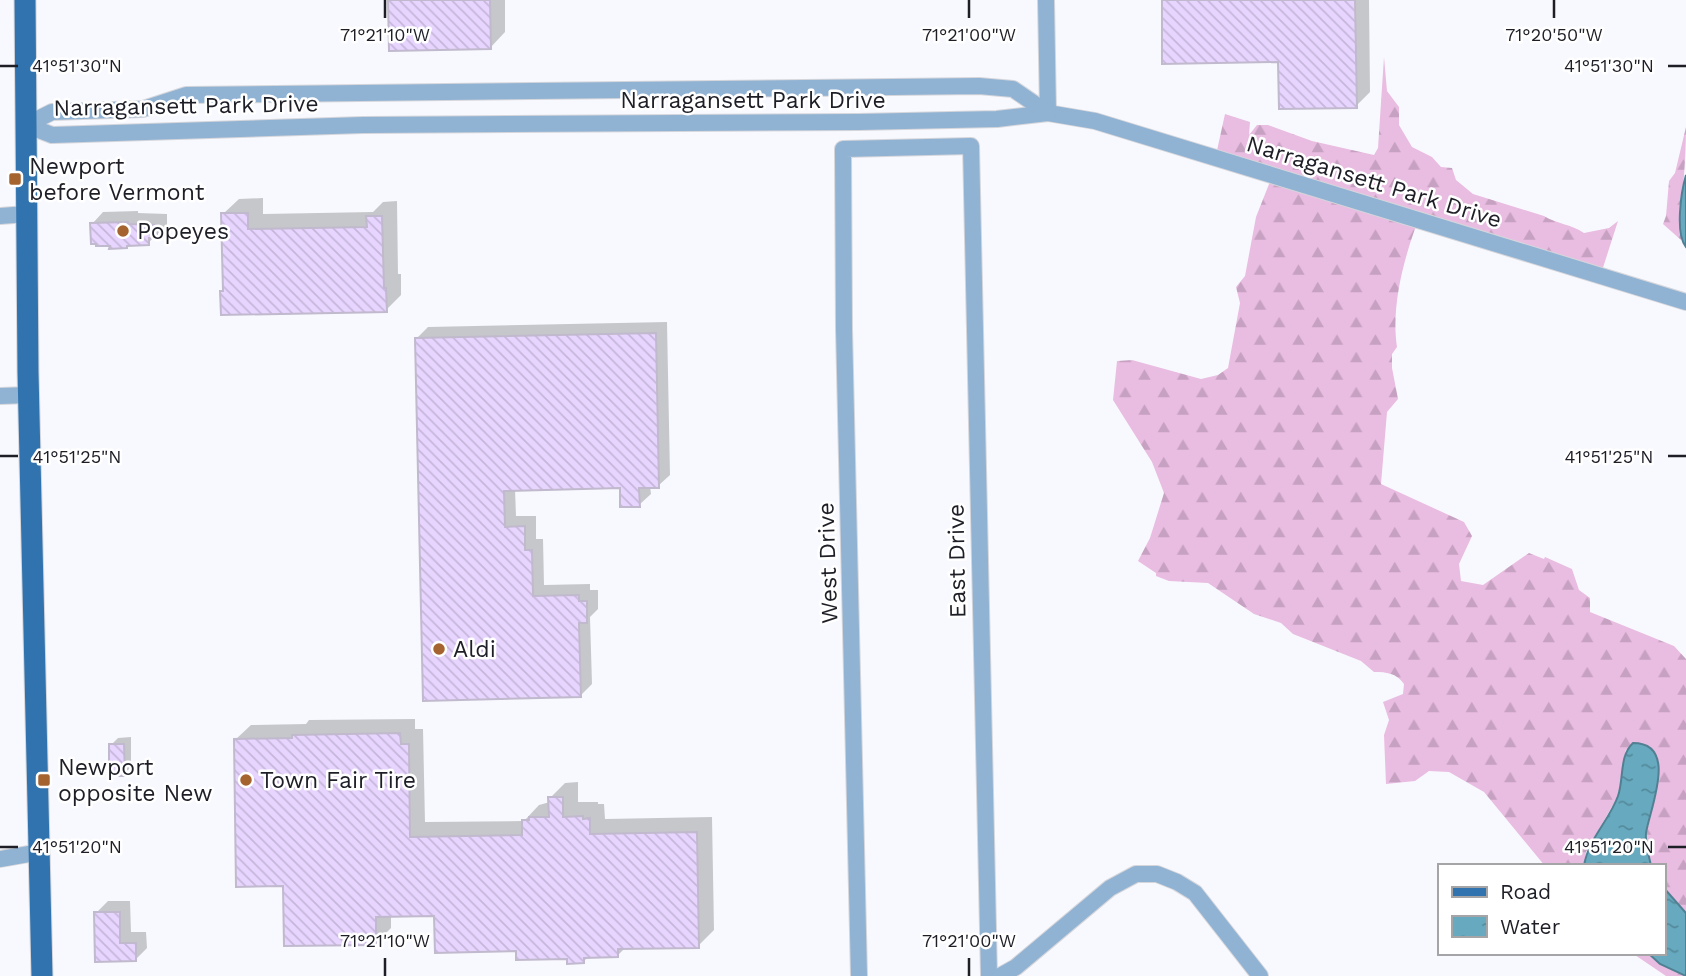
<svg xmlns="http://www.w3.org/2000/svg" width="1686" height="976" font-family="'Work Sans',sans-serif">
	<defs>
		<pattern id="forest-firs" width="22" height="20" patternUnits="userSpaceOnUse" patternTransform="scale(1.75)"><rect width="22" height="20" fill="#e9bce1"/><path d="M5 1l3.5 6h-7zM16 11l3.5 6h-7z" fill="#c7a1c1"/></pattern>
		<pattern id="water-ripples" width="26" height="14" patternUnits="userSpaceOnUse" patternTransform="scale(1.75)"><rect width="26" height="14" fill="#67aac0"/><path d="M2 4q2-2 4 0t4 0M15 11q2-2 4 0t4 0" fill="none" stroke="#548a9c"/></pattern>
		<pattern id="building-back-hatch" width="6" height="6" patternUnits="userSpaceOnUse" patternTransform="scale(1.75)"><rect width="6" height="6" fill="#e7d5ff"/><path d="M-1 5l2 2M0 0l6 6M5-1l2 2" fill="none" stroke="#c6b6da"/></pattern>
	</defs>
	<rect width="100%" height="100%" fill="#f8f9fe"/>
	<!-- forest -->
	<g fill="url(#forest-firs)">
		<path d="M1384 57 1387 91 1399 107V125L1412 147 1432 157 1441 167 1452 168 1456 180 1473 194 1544 216C1557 224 1571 224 1584 233L1609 228 1618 221 1599 280 1416 226C1403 262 1391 308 1397 347L1392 354V368L1398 399 1387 412 1381 484 1464 522 1472 536 1459 564 1461 581 1483 585 1529 553 1544 559 1545 557 1572 569 1579 590 1590 598V612L1674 646 1686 659V913L1663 887V866L1650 865 1646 835 1657 790 1626 749 1618 796 1586 852 1584 866H1545L1484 792 1449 772 1429 771 1415 781 1386 784 1384 735 1389 720 1383 702 1403 694 1404 684C1396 673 1387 672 1374 672L1361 661 1293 634 1281 623 1254 614 1208 583 1169 581 1156 576V573L1138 561 1150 538 1164 493 1152 462 1113 400 1117 361 1132 360 1201 379 1218 375 1228 368 1240 303 1236 287 1245 276 1256 217 1271 179 1216 155 1225 114 1250 122 1249 135 1257 125H1268L1312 141 1374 155 1378 148Z"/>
		<path d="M1686 127C1686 166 1681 202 1681 240L1663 224 1666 216 1669 181 1675 173Z"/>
		<path d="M1632 953H1648L1660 964 1684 976H1666Z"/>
	</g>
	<!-- water -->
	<g fill="url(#water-ripples)" stroke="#518092" stroke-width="2">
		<path d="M1686 175V247C1675 234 1681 192 1686 175Z"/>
		<path d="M1633 743C1679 743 1650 808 1646 833 1645 843 1649 856 1651 866H1584C1588 839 1609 821 1618 796 1624 779 1619 756 1633 743Z"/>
		<path d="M1663 887 1686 913V976L1660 964 1648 953H1663Z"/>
	</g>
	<!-- shadow -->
	<g fill="#0003">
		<path d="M390 0H505V32L490 48Z"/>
		<path d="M1163 0H1369L1370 92 1356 106 1280 61Z"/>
		<path d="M263 198V214L373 212 383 202 397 201 398 274H401V295L386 310 222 291 225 289 223 214 239 199Z"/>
		<path d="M138 211V213L167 214V225L148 243 92 224 103 212Z"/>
		<path d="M667 322 670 475 658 486H650L651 494 639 505 622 487 515 489 516 516H536V539H543L544 585 590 584V590H598V609L590 617 592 684 580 696 424 699 417 338 428 327Z"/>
		<path d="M415 719V729H423L425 822 524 821 539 805 550 802V798L565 783 578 782V802H598V804H604L605 819 712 817 714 930 698 946 626 947 617 956H589L583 962 518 949 436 914 391 915V928L376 943 284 884 235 740 251 725 306 724 309 720Z"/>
		<path d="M131 737V767L124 774 111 745 118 738Z"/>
		<path d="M108 901H130L131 932H146L147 948 135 960H97L96 913Z"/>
	</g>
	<!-- building -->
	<g fill="url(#building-back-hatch)" stroke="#c1b9cd" stroke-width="2">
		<path d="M388 0H490L491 49 389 51Z"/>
		<path d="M1162 0H1355L1357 108 1279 109 1278 62 1162 64Z"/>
		<path d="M221 213H248V229L367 227 366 216H382L384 288H386L387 312 221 315 220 291H223Z"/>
		<path d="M128 222V224L157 225V238H149V245L127 246V248L109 249 110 246H96V244H91L90 223Z"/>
		<path d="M656 333 659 488H639L640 507H620V488L504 491 505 527 525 526V550H532L533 596 579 595V601H587V623H579L581 697 423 701 415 338Z"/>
		<path d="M400 733 401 744H409L410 837 522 835V820H529V817H549L548 797H563V817L583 816V819L590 818V834L697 832 699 948 618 949V957L584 958V963L567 964V959L516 960V951L435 953 434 916 376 917V945L284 946 283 886 236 887 234 739 292 738V735Z"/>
		<path d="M109 744H124L125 776H109Z"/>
		<path d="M94 912H120V943H136V961L95 962Z"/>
	</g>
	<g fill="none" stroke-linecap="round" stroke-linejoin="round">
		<defs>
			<g id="minor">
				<path d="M1046 0 1048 113"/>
				<path d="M26 125 52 135 363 125 858 122 997 119 1048 113 1095 121 1686 302"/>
				<path d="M26 125 52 112 143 109 186 95 979 86 1013 89 1048 113"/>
				<path d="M0 216 27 214"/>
				<path d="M0 396 29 395"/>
				<path d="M0 859 40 852"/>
				<path d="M859 976 844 329 843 149 971 146 989 976"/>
				<path d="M1000 976 1016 967 1110 888 1136 874H1157L1177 882 1195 893 1260 976"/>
			</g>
			<path id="major" d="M25 0 28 372 42 976"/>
		</defs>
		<!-- minor casing -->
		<use href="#minor" stroke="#d5d6db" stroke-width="18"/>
		<!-- major casing -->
		<use href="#major" stroke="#d5d6db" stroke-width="23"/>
		<!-- minor -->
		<use href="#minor" stroke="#90b2d3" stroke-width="16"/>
		<!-- major -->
		<use href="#major" stroke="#3173ae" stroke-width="21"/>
	</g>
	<!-- ticks -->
	<path fill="none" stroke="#1d1e26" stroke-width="2.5" d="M385 0V18M969 0V18M1554 0V18M0 66H18M1668 66H1686M0 456H18M1668 456H1686M0 847H18M1668 847H1686M385 958V976M969 958V976"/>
	<!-- markers -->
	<g fill="#a5632f" stroke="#fff" stroke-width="2.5">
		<rect x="8" y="172" width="14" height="14" rx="3.5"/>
		<circle cx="123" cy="231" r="7"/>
		<circle cx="439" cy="649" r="7"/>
		<rect x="37" y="773" width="14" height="14" rx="3.5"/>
		<circle cx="246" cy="780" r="7"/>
	</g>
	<g text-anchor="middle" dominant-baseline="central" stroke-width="5" stroke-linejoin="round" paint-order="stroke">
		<!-- street labels -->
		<g font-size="23" fill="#1d1e26" stroke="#fff">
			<text x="753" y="100">Narragansett Park Drive</text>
			<text transform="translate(186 106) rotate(-1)">Narragansett Park Drive</text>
			<text transform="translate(1374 182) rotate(17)">Narragansett Park Drive</text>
			<text transform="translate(957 561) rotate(-91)">East Drive</text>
			<text transform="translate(828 563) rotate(-92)">West Drive</text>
		</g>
		<!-- poi labels -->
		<g font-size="23" fill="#1d1e26" stroke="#fff" text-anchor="start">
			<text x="29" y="166">Newport<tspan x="29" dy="26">before Vermont</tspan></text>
			<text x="137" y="231">Popeyes</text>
			<text x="453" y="649">Aldi</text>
			<text x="58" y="767">Newport<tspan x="58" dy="26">opposite New</tspan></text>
			<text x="260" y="780">Town Fair Tire</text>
		</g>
	</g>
	<g font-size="18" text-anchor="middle" fill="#1d1e26" stroke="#fff" stroke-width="5" stroke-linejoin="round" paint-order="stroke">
		<text x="385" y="41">71°21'10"W</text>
		<text x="969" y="41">71°21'00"W</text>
		<text x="1554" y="41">71°20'50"W</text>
		<text x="77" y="72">41°51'30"N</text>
		<text x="1609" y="72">41°51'30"N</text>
		<text x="77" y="463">41°51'25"N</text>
		<text x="1609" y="463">41°51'25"N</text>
		<text x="77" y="853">41°51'20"N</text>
		<text x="1609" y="853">41°51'20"N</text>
		<text x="385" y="947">71°21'10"W</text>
		<text x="969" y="947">71°21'00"W</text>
	</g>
	<!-- legend -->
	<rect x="1438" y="864" width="228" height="91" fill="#ffffff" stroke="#a5a5a8" stroke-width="2"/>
	<rect x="1452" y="887" width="35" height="10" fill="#3173ae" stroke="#a5a5a8" stroke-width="2"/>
	<text x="1500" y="899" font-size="21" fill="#1d1e26">Road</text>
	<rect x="1452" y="916" width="35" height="21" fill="url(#water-ripples)" stroke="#a5a5a8" stroke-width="2"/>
	<text x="1500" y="934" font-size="21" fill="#1d1e26">Water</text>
</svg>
